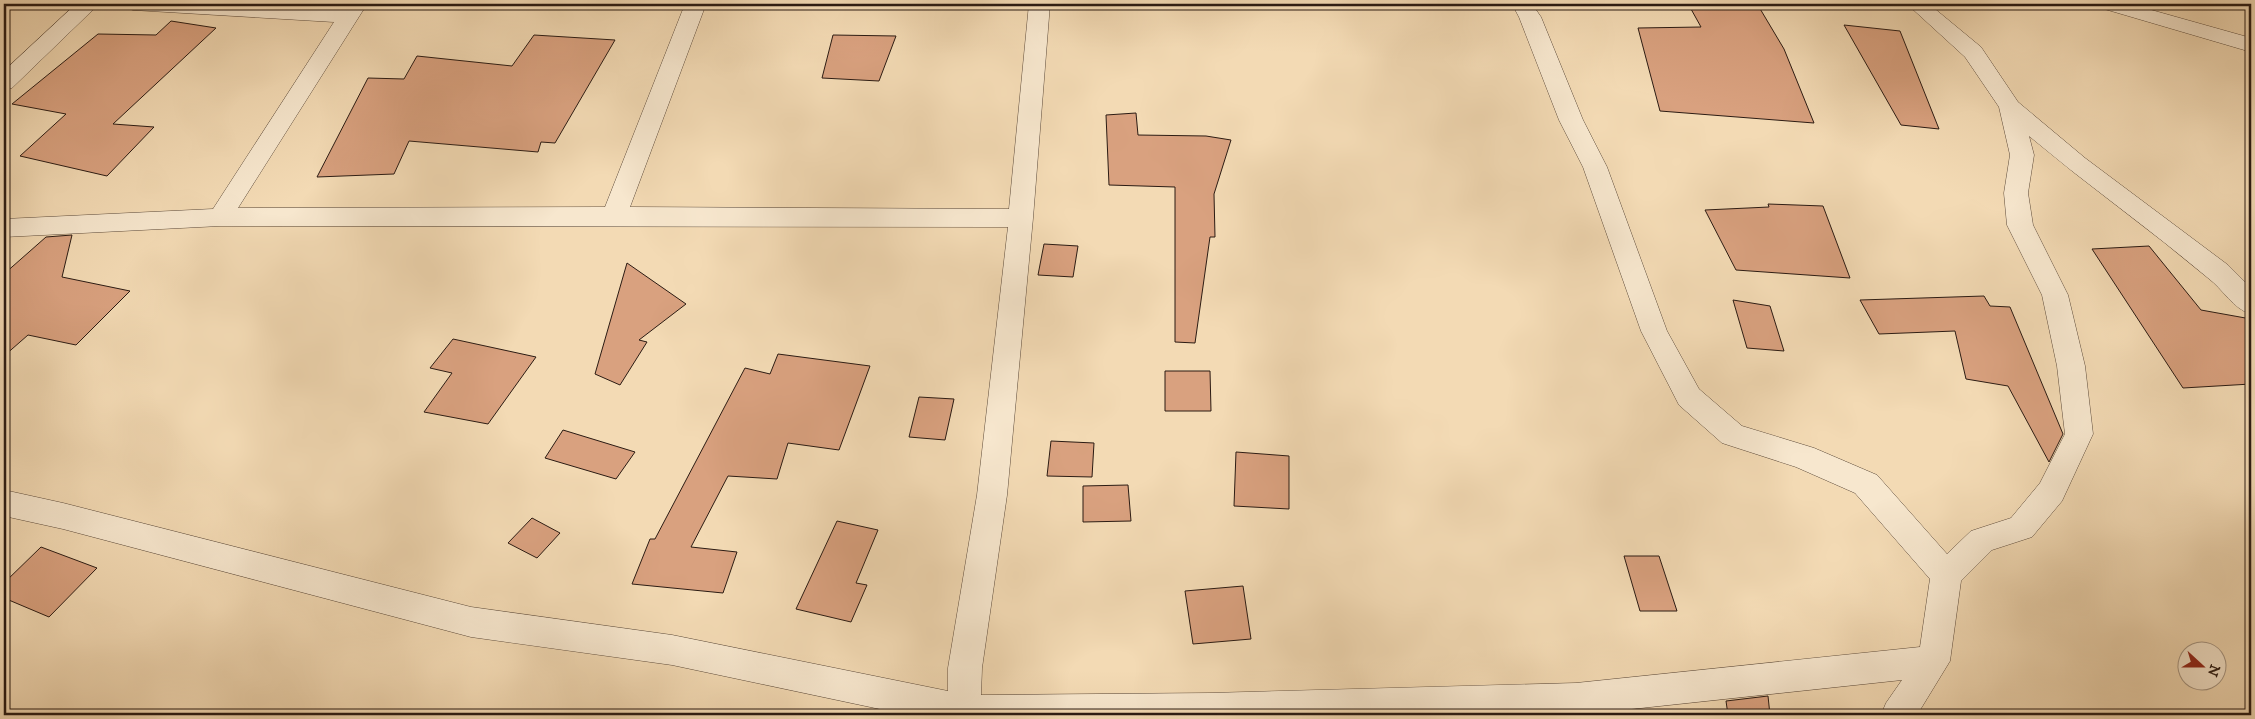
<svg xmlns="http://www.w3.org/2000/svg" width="2255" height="719" font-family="'IM FELL DW Pica',serif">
	<rect width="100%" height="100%" fill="#f3dab4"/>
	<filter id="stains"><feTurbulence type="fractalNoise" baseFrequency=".004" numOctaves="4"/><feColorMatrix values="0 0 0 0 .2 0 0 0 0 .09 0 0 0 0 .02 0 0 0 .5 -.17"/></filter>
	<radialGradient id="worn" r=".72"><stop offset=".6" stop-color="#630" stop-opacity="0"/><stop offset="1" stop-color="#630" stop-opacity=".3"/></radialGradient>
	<!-- building -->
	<g fill="#d9a17f" stroke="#2b1b13">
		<path d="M1759 7 1784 49 1814 123 1660 111 1638 28 1701 27 1691 9Z"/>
		<path d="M171 21 216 28 113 124 154 127 107 176 20 156 66 114 12 104 98 34 156 35Z"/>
		<path d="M1844 25 1900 31 1939 129 1901 125Z"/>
		<path d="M534 35 615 40 555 143 541 142 538 152 409 141 394 174 317 177 368 78 404 79 417 56 512 66Z"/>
		<path d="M833 35 896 36 879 81 822 78Z"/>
		<path d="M1136 113 1138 135 1206 136 1231 140 1214 194 1215 237H1210L1195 343 1175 342V187L1109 185 1106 115Z"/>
		<path d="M1768 204 1823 206 1850 278 1736 270 1705 210 1769 207Z"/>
		<path d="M72 235 62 277 130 291 76 345 28 335 4 356V274L46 237Z"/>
		<path d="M1044 244 1078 246 1073 277 1038 275Z"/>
		<path d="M2149 246 2201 310 2251 319V384L2183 388 2092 249Z"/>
		<path d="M627 263 686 304 639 340 647 342 620 385 595 374Z"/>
		<path d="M1984 296 1990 306 2010 307 2063 434 2049 462 2008 386 1966 379 1955 331 1879 334 1860 300Z"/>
		<path d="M1733 300 1770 306 1784 351 1747 348Z"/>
		<path d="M453 339 536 357 488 424 424 412 452 373 430 368Z"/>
		<path d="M778 354 870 366 839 450 788 443 777 479 728 476 691 547 737 552 723 593 632 584 650 539H655L745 368 770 374Z"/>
		<path d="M1165 371H1210L1211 411H1165Z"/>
		<path d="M919 397 954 399 945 440 909 437Z"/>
		<path d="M563 430 635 452 616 479 545 458Z"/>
		<path d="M1051 441 1094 443 1092 477 1047 476Z"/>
		<path d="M1236 452 1289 456V509L1234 506Z"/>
		<path d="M1128 485 1131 521 1083 522V486Z"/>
		<path d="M532 518 560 533 537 558 508 543Z"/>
		<path d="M837 521 878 530 856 583 867 585 851 622 796 609Z"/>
		<path d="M41 547 97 568 49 617 4 598V583Z"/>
		<path d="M1624 556H1659L1677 611H1640Z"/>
		<path d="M1243 586 1251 639 1193 644 1185 591Z"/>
		<path d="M1768 696 1770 715H1728L1726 701Z"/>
	</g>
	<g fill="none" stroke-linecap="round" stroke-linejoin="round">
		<defs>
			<g id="minor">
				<path d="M76 4H99L12 88 4 90V71Z"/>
				<path d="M122 4H242L342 9 346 4H367L238 208 605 207 685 4H706L630 207 1009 209 1029 4H1050L1033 218 1007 495 982 668 981 695 1210 693 1576 683 1920 647 1930 579 1855 493 1796 467 1722 443 1679 405 1641 331 1583 167 1559 120 1519 17 1512 4H1532L1541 17 1583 120 1607 167 1667 331 1699 389 1742 426 1814 448 1877 475 1947 554 1971 531 2011 518 2040 483 2065 434 2057 366 2042 295 2007 225 2004 193 2010 155 1999 107 1965 57 1907 4H1929L1981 47 2018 102 2085 158 2228 265 2251 288V314C2233 309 2223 289 2208 278 2150 229 2087 185 2029 136L2034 155 2028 193 2033 225 2068 295 2085 366 2093 434 2062 501 2032 537 1992 550 1961 581 1950 661 1917 715H1881L1886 703 1902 680 1576 715H908L672 665 471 637 63 529 4 516V490L63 503 471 607 672 635 948 691V668L977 495 1008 227 220 226 4 237V219L213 209 334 22 133 10 126 8Z"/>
				<path d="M2097 4H2130L2251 38V52L2101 8Z"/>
			</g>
		</defs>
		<!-- minor casing -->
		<use href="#minor" stroke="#5d4b3b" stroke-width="1"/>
		<!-- minor -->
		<use href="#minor" fill="#f7e7ce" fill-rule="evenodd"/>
	</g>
	<!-- margin -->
	<rect width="2255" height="719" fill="none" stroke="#f3dab4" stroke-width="20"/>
	<rect x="5" y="5" width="2245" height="709" fill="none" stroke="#2b1b13" stroke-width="2.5"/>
	<rect x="10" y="10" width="2235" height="699" fill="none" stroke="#2b1b13"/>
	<!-- north arrow -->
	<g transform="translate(2202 666) rotate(111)"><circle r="24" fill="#f7e7ce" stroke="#a59583"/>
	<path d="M0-4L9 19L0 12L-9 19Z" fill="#8f2418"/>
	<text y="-8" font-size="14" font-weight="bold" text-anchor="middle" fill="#2b1b13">N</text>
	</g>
	<rect width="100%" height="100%" filter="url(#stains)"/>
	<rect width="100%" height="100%" fill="url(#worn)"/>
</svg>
